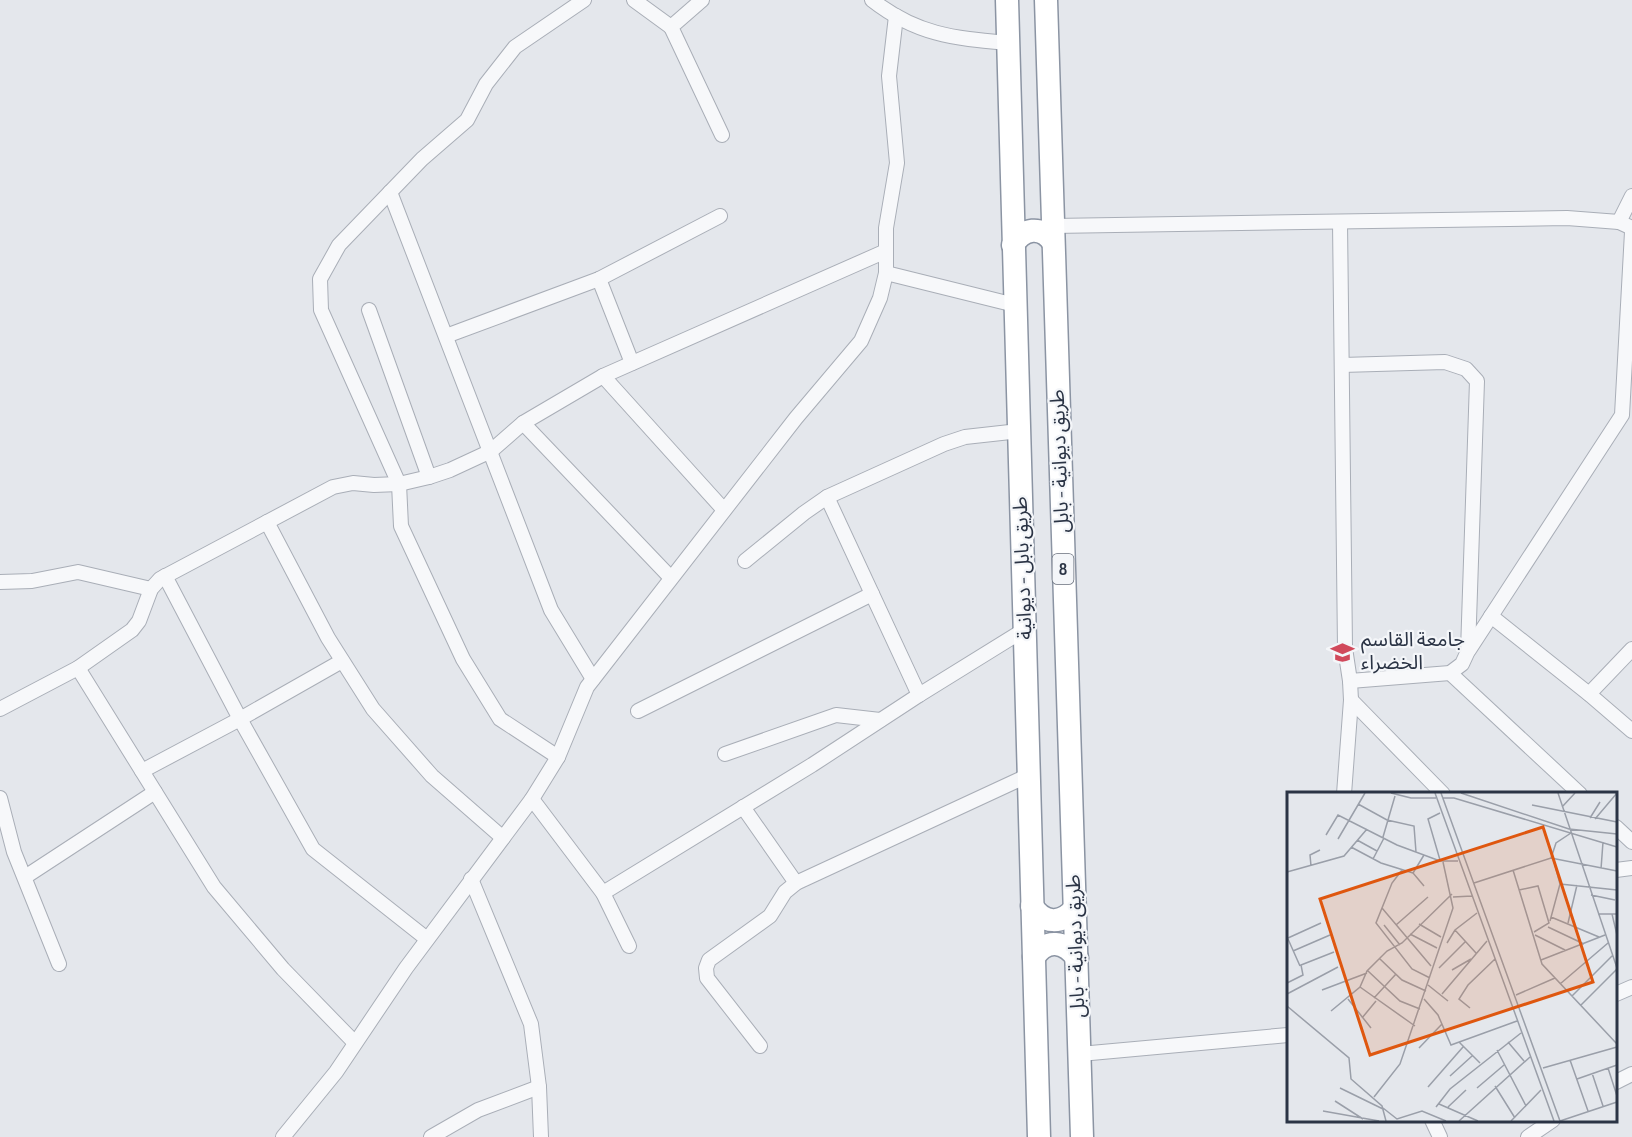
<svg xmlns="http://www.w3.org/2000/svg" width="1632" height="1137" font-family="'Sofia Sans Condensed','Noto Sans Arabic',sans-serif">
	<rect width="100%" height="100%" fill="#e4e7ec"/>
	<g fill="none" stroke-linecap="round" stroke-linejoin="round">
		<defs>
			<g id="minor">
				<path d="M634 0 671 27"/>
				<path d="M702 0 671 27 722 135"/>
				<path d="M872 0C917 35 953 38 1008 43"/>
				<path d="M390 192 551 610 593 679"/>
				<path d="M1340 222 1345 648 1350 681 1351 700 1344 794"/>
				<path d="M1619 222 1632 196"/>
				<path d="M1053 226 1567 218 1619 222 1632 228"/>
				<path d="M886 273 1015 305"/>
				<path d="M599 279 632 363"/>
				<path d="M369 310 429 477"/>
				<path d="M446 336 599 279 720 216"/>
				<path d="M1342 365 1445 362 1466 369 1477 381 1468 651 1462 664 1450 673 1350 681"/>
				<path d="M603 376 724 510"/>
				<path d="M523 423 671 578"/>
				<path d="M827 497 919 695"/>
				<path d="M267 522 328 638 373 709 432 776 503 838"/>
				<path d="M745 561 804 513 827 497 944 444 965 437 1019 431"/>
				<path d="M165 576 240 719 313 849 427 939"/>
				<path d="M0 582 32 581 78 572 151 589"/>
				<path d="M1491 616 1589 694 1632 731"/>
				<path d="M1469 650 1622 415 1632 232"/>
				<path d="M78 668 214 887 283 969 355 1043"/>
				<path d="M1450 673 1580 794"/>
				<path d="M1589 694 1632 649"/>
				<path d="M1351 700 1443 794"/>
				<path d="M0 709 78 668 132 630 139 621 151 589 160 579 333 487 353 483 374 485 399 484 429 477 450 470 491 451 523 423 603 376 886 251"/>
				<path d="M638 711 872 594"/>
				<path d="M725 754 836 715 880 720"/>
				<path d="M558 757 500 719 463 659 401 526 399 484 321 310 320 279 339 245 422 159 467 120 486 84 515 47 584 0"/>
				<path d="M142 771 240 719 342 661"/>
				<path d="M0 798 14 852 59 964"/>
				<path d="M532 799 603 893 629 946"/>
				<path d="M743 807 796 883"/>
				<path d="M1616 827 1632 842"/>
				<path d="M1616 870 1632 868"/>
				<path d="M25 877 155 792"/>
				<path d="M471 879 531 1024 539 1087 541 1137"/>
				<path d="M603 893 812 765 919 695 1024 630"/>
				<path d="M1616 994 1632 987"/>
				<path d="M760 1046 707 978 706 968 709 960 770 916 785 892 796 883 1029 775"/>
				<path d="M1080 1054 1288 1035"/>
				<path d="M1616 1082 1632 1074"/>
				<path d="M1432 1120 1440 1137"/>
				<path d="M283 1137 336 1072 406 968 532 799 558 757 587 687 796 418 861 341 880 298 886 273V228L897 163 889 76 896 16"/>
				<path d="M431 1137 478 1110 539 1087"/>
				<path d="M1528 1137 1553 1120"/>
			</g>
			<g id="trunk">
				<path d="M1007 0 1039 1137"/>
				<path d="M1046 0 1082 1137"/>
				<path d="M1013 245C1022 228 1042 225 1053 242"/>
				<path d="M1032 906C1043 924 1062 925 1075 908"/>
				<path d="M1034 957C1046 938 1065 941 1077 958"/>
			</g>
		</defs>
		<!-- minor casing -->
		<use href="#minor" stroke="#a9aeb7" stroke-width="16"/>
		<!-- trunk casing -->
		<use href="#trunk" stroke="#8b94a3" stroke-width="25"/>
		<!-- minor -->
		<use href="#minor" stroke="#f7f8fa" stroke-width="14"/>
		<!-- trunk -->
		<use href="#trunk" stroke="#fff" stroke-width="22"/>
	</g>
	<!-- icons -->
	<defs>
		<symbol id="university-bare" viewBox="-9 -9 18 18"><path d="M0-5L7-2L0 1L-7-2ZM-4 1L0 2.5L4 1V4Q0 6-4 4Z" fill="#d1495b" stroke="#f4f6f9" stroke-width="2.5" paint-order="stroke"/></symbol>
	</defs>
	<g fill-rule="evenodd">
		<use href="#university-bare" x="1326" y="636" width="33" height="33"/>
	</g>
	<g text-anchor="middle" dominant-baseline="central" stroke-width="4.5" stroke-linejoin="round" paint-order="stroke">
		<!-- shield labels -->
		<rect fill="#f4f6f9" stroke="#676e7b" stroke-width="1.5" x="1052.5" y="554" width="21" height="30" rx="4.5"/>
		<g font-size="18" font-weight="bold" fill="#2b3445">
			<text x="1063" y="569">8</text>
		</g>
		<!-- street labels -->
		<g font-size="20" fill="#2b3445" stroke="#f4f6f9">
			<text transform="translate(1060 461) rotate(-92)">طريق ديوانية - بابل</text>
			<text transform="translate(1023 568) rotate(-92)">طريق بابل - ديوانية</text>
			<text transform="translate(1076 946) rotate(-92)">طريق ديوانية - بابل</text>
		</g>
		<!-- poi labels -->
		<g font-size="20" fill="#2b3445" stroke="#f4f6f9" text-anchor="start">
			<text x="1361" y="640">جامعة القاسم<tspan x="1361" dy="23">الخضراء</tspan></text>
		</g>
	</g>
	<!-- overview -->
	<g transform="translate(1287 792)">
		<rect width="330" height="330" fill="#e4e7ec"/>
		<path fill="none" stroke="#9a9fa9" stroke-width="1.5" d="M104 1 124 6H149M148 1 267 329M154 1 273 329M174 1 282 37 330 42M271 1 330 176M156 6H167L330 55M71 12 100 28 127 34 129 60M245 13 330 30M275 15 288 1M303 26 313 10M308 27 330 1M39 43 51 23 110 53 153 69H171M96 45 108 4M51 47 78 1M70 48 90 59M64 55 94 71 126 81M137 63 126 81 137 94M264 66 269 51 284 41M86 67 97 46M153 68 141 27 153 21M24 74 23 63 33 58M314 77 316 50M115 78 105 91 89 131 125 177 143 186M226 78 255 172 330 252M0 80 57 64 80 37M187 91 264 66 330 79M273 92 330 98M232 98 251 94 262 131 247 140M304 103 328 108M166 105 185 104M95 116 144 174M311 122H330M325 122 330 143M264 125 312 145M263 129 273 92 266 66M281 131 290 93M132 132 154 145M97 133 113 153M109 133 141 105M261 135 297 152M168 138 189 161M123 142 150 156M248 143 278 158M1 146 34 131M1 147 13 174M160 151 168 138 190 121M6 159 43 143M93 167 115 188 139 199M254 168 318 143M152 176 178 150M165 178 184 167M81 179 113 209 133 217M0 191 16 183 14 173 47 160M273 192 321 151M141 193 161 209M73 195 128 234M35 198 80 181M0 202 51 175M155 202 200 149M229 203 268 186M285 204 326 163M87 206 109 182M61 207 84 236M137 207 151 223 164 253 230 229M294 213 330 177M0 214 62 266 64 287 95 314 99 329M183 216 172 207 181 193 208 167M44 219 73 195 80 179 100 159 115 151 165 102M75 226 89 209M172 250 193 271M221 250 237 269M132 256 155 232M210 258 239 314M283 268 301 319M256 276 330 255M321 276 330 304M305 281 316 314M163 284 185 264M290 287 330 273M208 294 228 326M141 295 176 255M53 296 96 317M190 296 217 273M87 305 113 272 166 116 156 70M48 309 76 327M152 312 191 329M149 315 163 297 234 241M161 315 179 298M96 316 110 327 135 319 159 329M36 319 92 329M172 329 243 265M224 329 254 298M273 329 330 310"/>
		<path fill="#df570f" fill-opacity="0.15" stroke="#df570f" stroke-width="3" d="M256 35 306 190 83 263 33 107Z"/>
		<rect width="330" height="330" fill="none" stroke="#2b3445" stroke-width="3"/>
	</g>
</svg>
